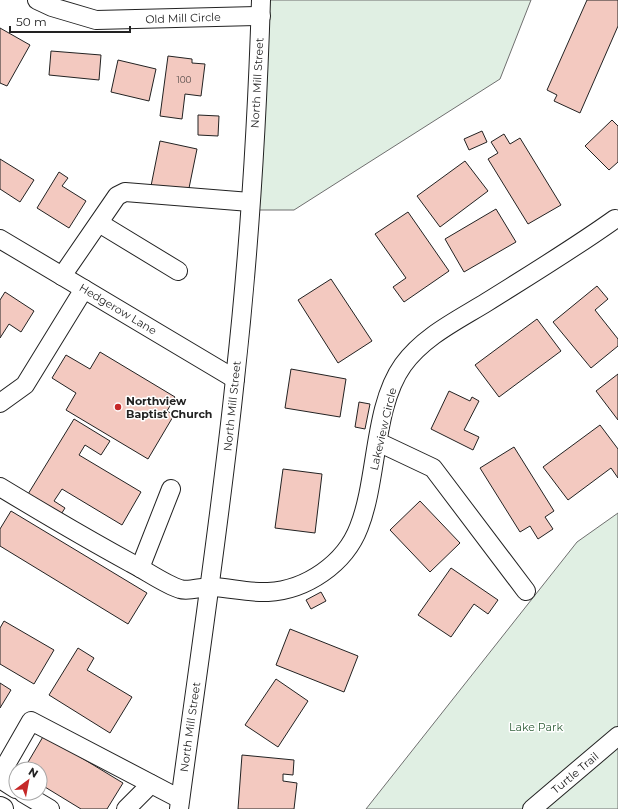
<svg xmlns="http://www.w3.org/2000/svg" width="618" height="809" font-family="Montserrat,sans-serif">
	<rect width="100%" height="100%" fill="#fff"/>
	<!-- green -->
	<g fill="#e0efe3" stroke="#6f6f6f">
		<path d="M269 0H531L500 79 294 210H256Z"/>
		<path d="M618 513V809H366L577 542Z"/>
	</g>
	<!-- building -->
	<g fill="#f3c9c0" stroke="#222">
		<path d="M587 0H618V26L580 113 554 101 557 95 547 90Z"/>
		<path d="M0 28 30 45 7 86 0 83Z"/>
		<path d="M51 51 101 55 99 80 49 75Z"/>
		<path d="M168 56 192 59V63L205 64 201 96 185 94 182 119 160 116Z"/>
		<path d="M118 60 156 69 149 101 111 92Z"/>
		<path d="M198 115 219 116 218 136 198 135Z"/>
		<path d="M612 120 618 126V162L609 170 585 146Z"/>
		<path d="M482 131 487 142 469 150 464 139Z"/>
		<path d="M504 134 510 144 520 138 561 205 528 224 488 159 498 153 491 142Z"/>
		<path d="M160 141 197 149 188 193 151 186Z"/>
		<path d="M0 159 34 180 20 202 0 189Z"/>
		<path d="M465 161 488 191 440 227 417 196Z"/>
		<path d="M59 172 68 178 62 186 86 201 69 228 37 208Z"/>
		<path d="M496 209 516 242 464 272 445 239Z"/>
		<path d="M408 212 449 271 404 302 393 287 406 278 375 234Z"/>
		<path d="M331 279 372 341 338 363 298 300Z"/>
		<path d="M597 286 608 299 595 310 618 339V346L591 368 553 322Z"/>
		<path d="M5 292 34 311 21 332 9 324 0 338V300Z"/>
		<path d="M537 319 561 351 499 397 475 365Z"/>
		<path d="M100 352 175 397 167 411 174 415 148 459 66 410 76 393 52 378 66 355 90 369Z"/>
		<path d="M291 369 346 379 340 417 285 408Z"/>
		<path d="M618 374V420L596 391Z"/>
		<path d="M449 391 470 401 472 397 479 401 464 430 479 437 473 450 431 429Z"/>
		<path d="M359 402 370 404 365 429 355 427Z"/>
		<path d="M74 419 110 441 101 455 85 445 79 455 141 492 122 525 62 489 54 501 65 508 58 519 25 499Z"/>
		<path d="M600 425 618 449V478L611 468 568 500 543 467Z"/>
		<path d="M514 447 554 511 545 517 553 529 538 539 530 526 520 532 480 468Z"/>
		<path d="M283 469 322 474 315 533 275 528Z"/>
		<path d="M420 501 460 543 430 572 390 530Z"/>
		<path d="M11 511 147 593 128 624 0 546V529Z"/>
		<path d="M451 568 498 600 488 614 474 604 451 637 418 615Z"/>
		<path d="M321 592 326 601 311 609 306 600Z"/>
		<path d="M4 621 54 650 34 684 0 664V628Z"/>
		<path d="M290 629 358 656 344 692 276 665Z"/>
		<path d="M78 648 94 658 87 670 132 697 110 733 49 695Z"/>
		<path d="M276 679 308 701 278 747 245 725Z"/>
		<path d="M0 683 11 690 0 708Z"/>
		<path d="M44 735 123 783 107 809H81L40 784V769H24Z"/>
		<path d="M242 755 294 760 293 775 283 774V781L297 783 294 809H238Z"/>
	</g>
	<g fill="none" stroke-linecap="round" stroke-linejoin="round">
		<defs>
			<g id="minor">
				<path d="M37 0 52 7 96 20 261 16"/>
				<path d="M99 223 178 271"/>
				<path d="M0 239 235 379"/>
				<path d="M62 276 117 196 125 192 250 202"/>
				<path d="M0 403 25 385 84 289"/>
				<path d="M378 442 433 468 526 591"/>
				<path d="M0 487C43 513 87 539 131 563 145 570 166 585 180 589 189 592 203 586 213 587 231 588 249 593 268 592 306 590 345 564 359 527 378 479 373 407 403 365 424 336 458 320 487 302 530 275 573 249 615 219"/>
				<path d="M140 568 171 489"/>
				<path d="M0 775 31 721 180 799"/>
				<path d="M0 779 16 789"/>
				<path d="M23 793 50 809"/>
				<path d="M126 809 151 784"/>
				<path d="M179 809C198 666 220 523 235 379 249 254 257 126 261 0"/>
				<path d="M532 809 618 736"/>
			</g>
			<path id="major" d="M0 808 2 809"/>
		</defs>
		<!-- minor casing -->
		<use href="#minor" stroke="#222" stroke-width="20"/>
		<!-- major casing -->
		<use href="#major" stroke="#222" stroke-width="24"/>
		<!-- minor -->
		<use href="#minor" stroke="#fff" stroke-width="18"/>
		<!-- major -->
		<use href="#major" stroke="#fff" stroke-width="22"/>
	</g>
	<!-- markers -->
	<circle fill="#c62828" stroke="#fff" stroke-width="1.5" cx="118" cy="407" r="4"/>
	<g text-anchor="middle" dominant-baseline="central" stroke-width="3" stroke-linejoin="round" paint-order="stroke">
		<!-- number labels -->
		<g font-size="9" fill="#564c4a">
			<text x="184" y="79">100</text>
		</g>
		<!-- street labels -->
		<g font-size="11" fill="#222" stroke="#fff">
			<text transform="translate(183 18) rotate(-2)">Old Mill Circle</text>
			<text transform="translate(257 83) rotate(-87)">North Mill Street</text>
			<text transform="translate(118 309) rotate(31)">Hedgerow Lane</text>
			<text transform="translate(232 406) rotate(-84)">North Mill Street</text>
			<text transform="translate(383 429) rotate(-77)">Lakeview Circle</text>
			<text transform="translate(190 727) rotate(-82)">North Mill Street</text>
			<text transform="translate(575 773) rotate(-40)">Turtle Trail</text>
		</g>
		<!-- poi labels -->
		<g font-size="11" font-weight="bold" fill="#222" stroke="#fff" text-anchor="start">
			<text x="126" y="401">Northview<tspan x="126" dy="13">Baptist Church</tspan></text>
		</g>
		<!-- park labels -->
		<g font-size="11" fill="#2f5e38" stroke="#fff">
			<text x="536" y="727">Lake Park</text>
		</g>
	</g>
	<!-- north arrow -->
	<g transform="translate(28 781) rotate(32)"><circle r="19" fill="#ffffff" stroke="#a7a7a7"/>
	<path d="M0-3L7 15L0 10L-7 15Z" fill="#c62828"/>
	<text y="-6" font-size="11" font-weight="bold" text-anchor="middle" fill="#222222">N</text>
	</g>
	<!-- scale -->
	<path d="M10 26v6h120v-6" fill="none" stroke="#222222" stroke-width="2"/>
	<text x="16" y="26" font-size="12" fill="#222222" stroke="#ffffff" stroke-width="3" paint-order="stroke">50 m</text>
</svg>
